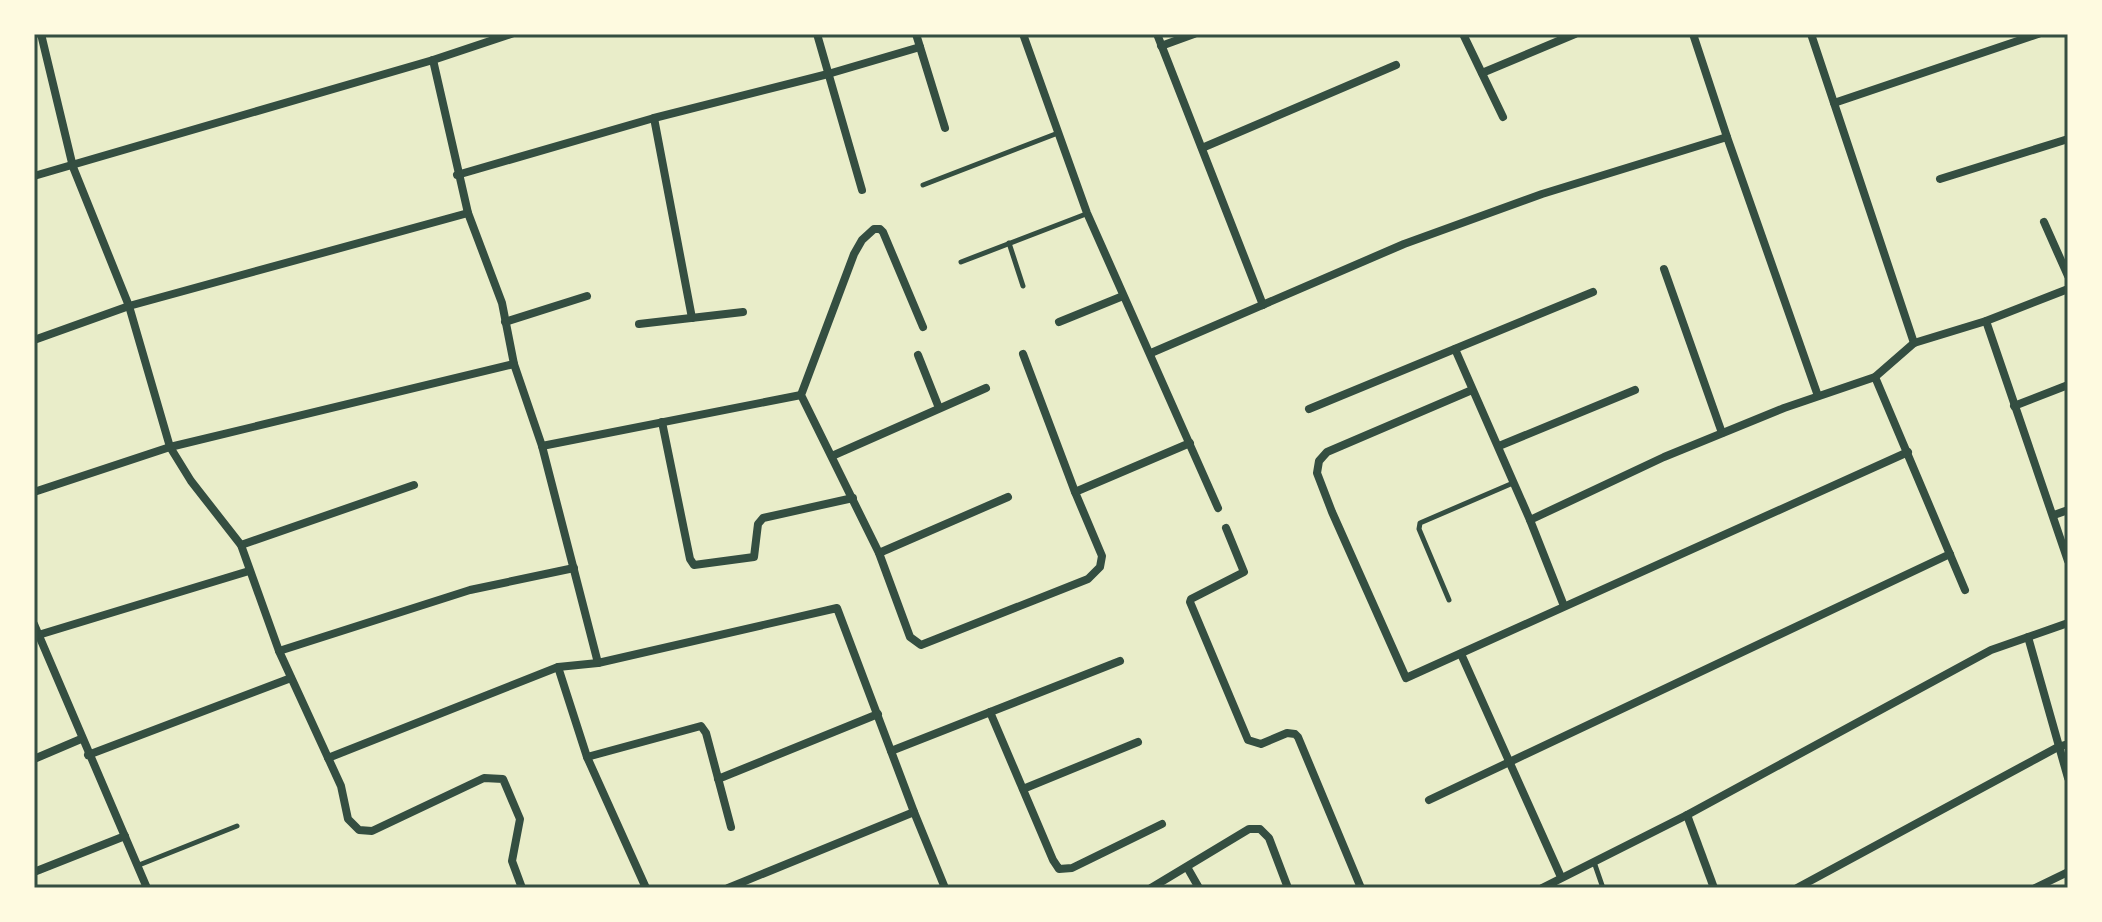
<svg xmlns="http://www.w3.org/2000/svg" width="2102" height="922" font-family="Manrope,sans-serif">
	<rect width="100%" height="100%" fill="#e9edc9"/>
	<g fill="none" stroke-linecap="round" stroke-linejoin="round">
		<!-- service -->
		<g stroke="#344e41" stroke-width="5">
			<path d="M923 185 1058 133"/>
			<path d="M1009 243 1023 286"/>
			<path d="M961 262 1086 214"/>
			<path d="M1449 600 1419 529 1420 523 1513 483"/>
			<path d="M1594 862 1603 888"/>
			<path d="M139 865 237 826"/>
		</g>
		<!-- minor -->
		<g stroke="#344e41" stroke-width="8">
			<path d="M41 34 73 167 129 306 170 447 191 481 241 545 279 651 341 786 348 819 359 830 372 831 484 778 503 779 520 819 512 861 522 888"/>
			<path d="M817 34 862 190"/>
			<path d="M916 34 945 128"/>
			<path d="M1023 34 1087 213 1218 508"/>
			<path d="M1157 34 1263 305"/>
			<path d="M1463 34 1503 117"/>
			<path d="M1693 34 1727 137"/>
			<path d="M1811 34 1914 343"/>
			<path d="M1161 46 1194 34"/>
			<path d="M433 60 468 213 502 303 514 364 542 446 598 663"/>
			<path d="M1482 73 1575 34"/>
			<path d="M1834 103 2038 34"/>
			<path d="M654 118 692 318"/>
			<path d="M1202 148 1396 65"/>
			<path d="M457 175 654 118 828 74 920 47"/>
			<path d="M34 176 433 60 511 34"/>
			<path d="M1940 179 2068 139"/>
			<path d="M2044 222 2068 276"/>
			<path d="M1664 269 1722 433"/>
			<path d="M1986 321 2068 561"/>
			<path d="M505 322 587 296"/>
			<path d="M1059 322 1123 296"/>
			<path d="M639 324 743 312"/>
			<path d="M923 327 883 232 880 229H874L862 240 854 254 801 395 879 553 910 637 921 645 1088 579 1100 567 1102 556 1075 492 1190 443"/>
			<path d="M34 340 129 306 468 213"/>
			<path d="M1455 349 1530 520 1564 606"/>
			<path d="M1151 353 1404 244 1542 194 1727 137 1818 396"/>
			<path d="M1023 354 1075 492"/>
			<path d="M918 355 939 408"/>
			<path d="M1875 377 1965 590"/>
			<path d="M1472 390 1327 452 1319 461 1317 473 1332 512 1406 678 1908 452"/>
			<path d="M2014 406 2068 385"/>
			<path d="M1309 409 1593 292"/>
			<path d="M662 422 690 559 694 565 754 557 758 524 763 518 853 498"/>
			<path d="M542 446 801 395"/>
			<path d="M1499 446 1635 390"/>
			<path d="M832 456 986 388"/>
			<path d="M34 492 170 447 514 364"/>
			<path d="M2054 515 2068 510"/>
			<path d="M1530 520 1664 457 1784 408 1875 377 1914 343 1986 321 2068 289"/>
			<path d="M1226 528 1244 572 1191 599 1190 602 1248 740 1261 744 1287 733 1295 734 1298 737 1361 888"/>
			<path d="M241 545 414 485"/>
			<path d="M879 553 1008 497"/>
			<path d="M34 624 147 888"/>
			<path d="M35 636 249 571"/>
			<path d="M2028 637 2068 778"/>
			<path d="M279 651 470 590 574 568"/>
			<path d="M1461 654 1561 877"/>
			<path d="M558 667 587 757 646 888"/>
			<path d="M990 712 1053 860 1059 869 1072 868 1162 824"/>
			<path d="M891 751 1120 661"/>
			<path d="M88 755 291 678"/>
			<path d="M587 757 701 726 706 733 731 827"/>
			<path d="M328 758 558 667 598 663 837 608 914 812 945 888"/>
			<path d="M34 759 81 739"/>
			<path d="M718 779 878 714"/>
			<path d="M1023 789 1138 742"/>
			<path d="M1429 800 1950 554"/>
			<path d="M1687 815 1714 888"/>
			<path d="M1187 867 1199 888"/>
			<path d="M34 872 125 836"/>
			<path d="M728 888 914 812"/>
			<path d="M1151 888 1249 829H1260L1269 838 1288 888"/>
			<path d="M1542 888 1687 815 1991 650 2068 623"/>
			<path d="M1797 888 2058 747 2068 744"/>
			<path d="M2035 888 2068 872"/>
		</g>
	</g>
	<!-- border -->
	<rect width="2102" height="922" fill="none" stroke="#fefae0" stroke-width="72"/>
	<rect x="36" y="36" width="2030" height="850" fill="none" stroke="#344e41" stroke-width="3"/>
</svg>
